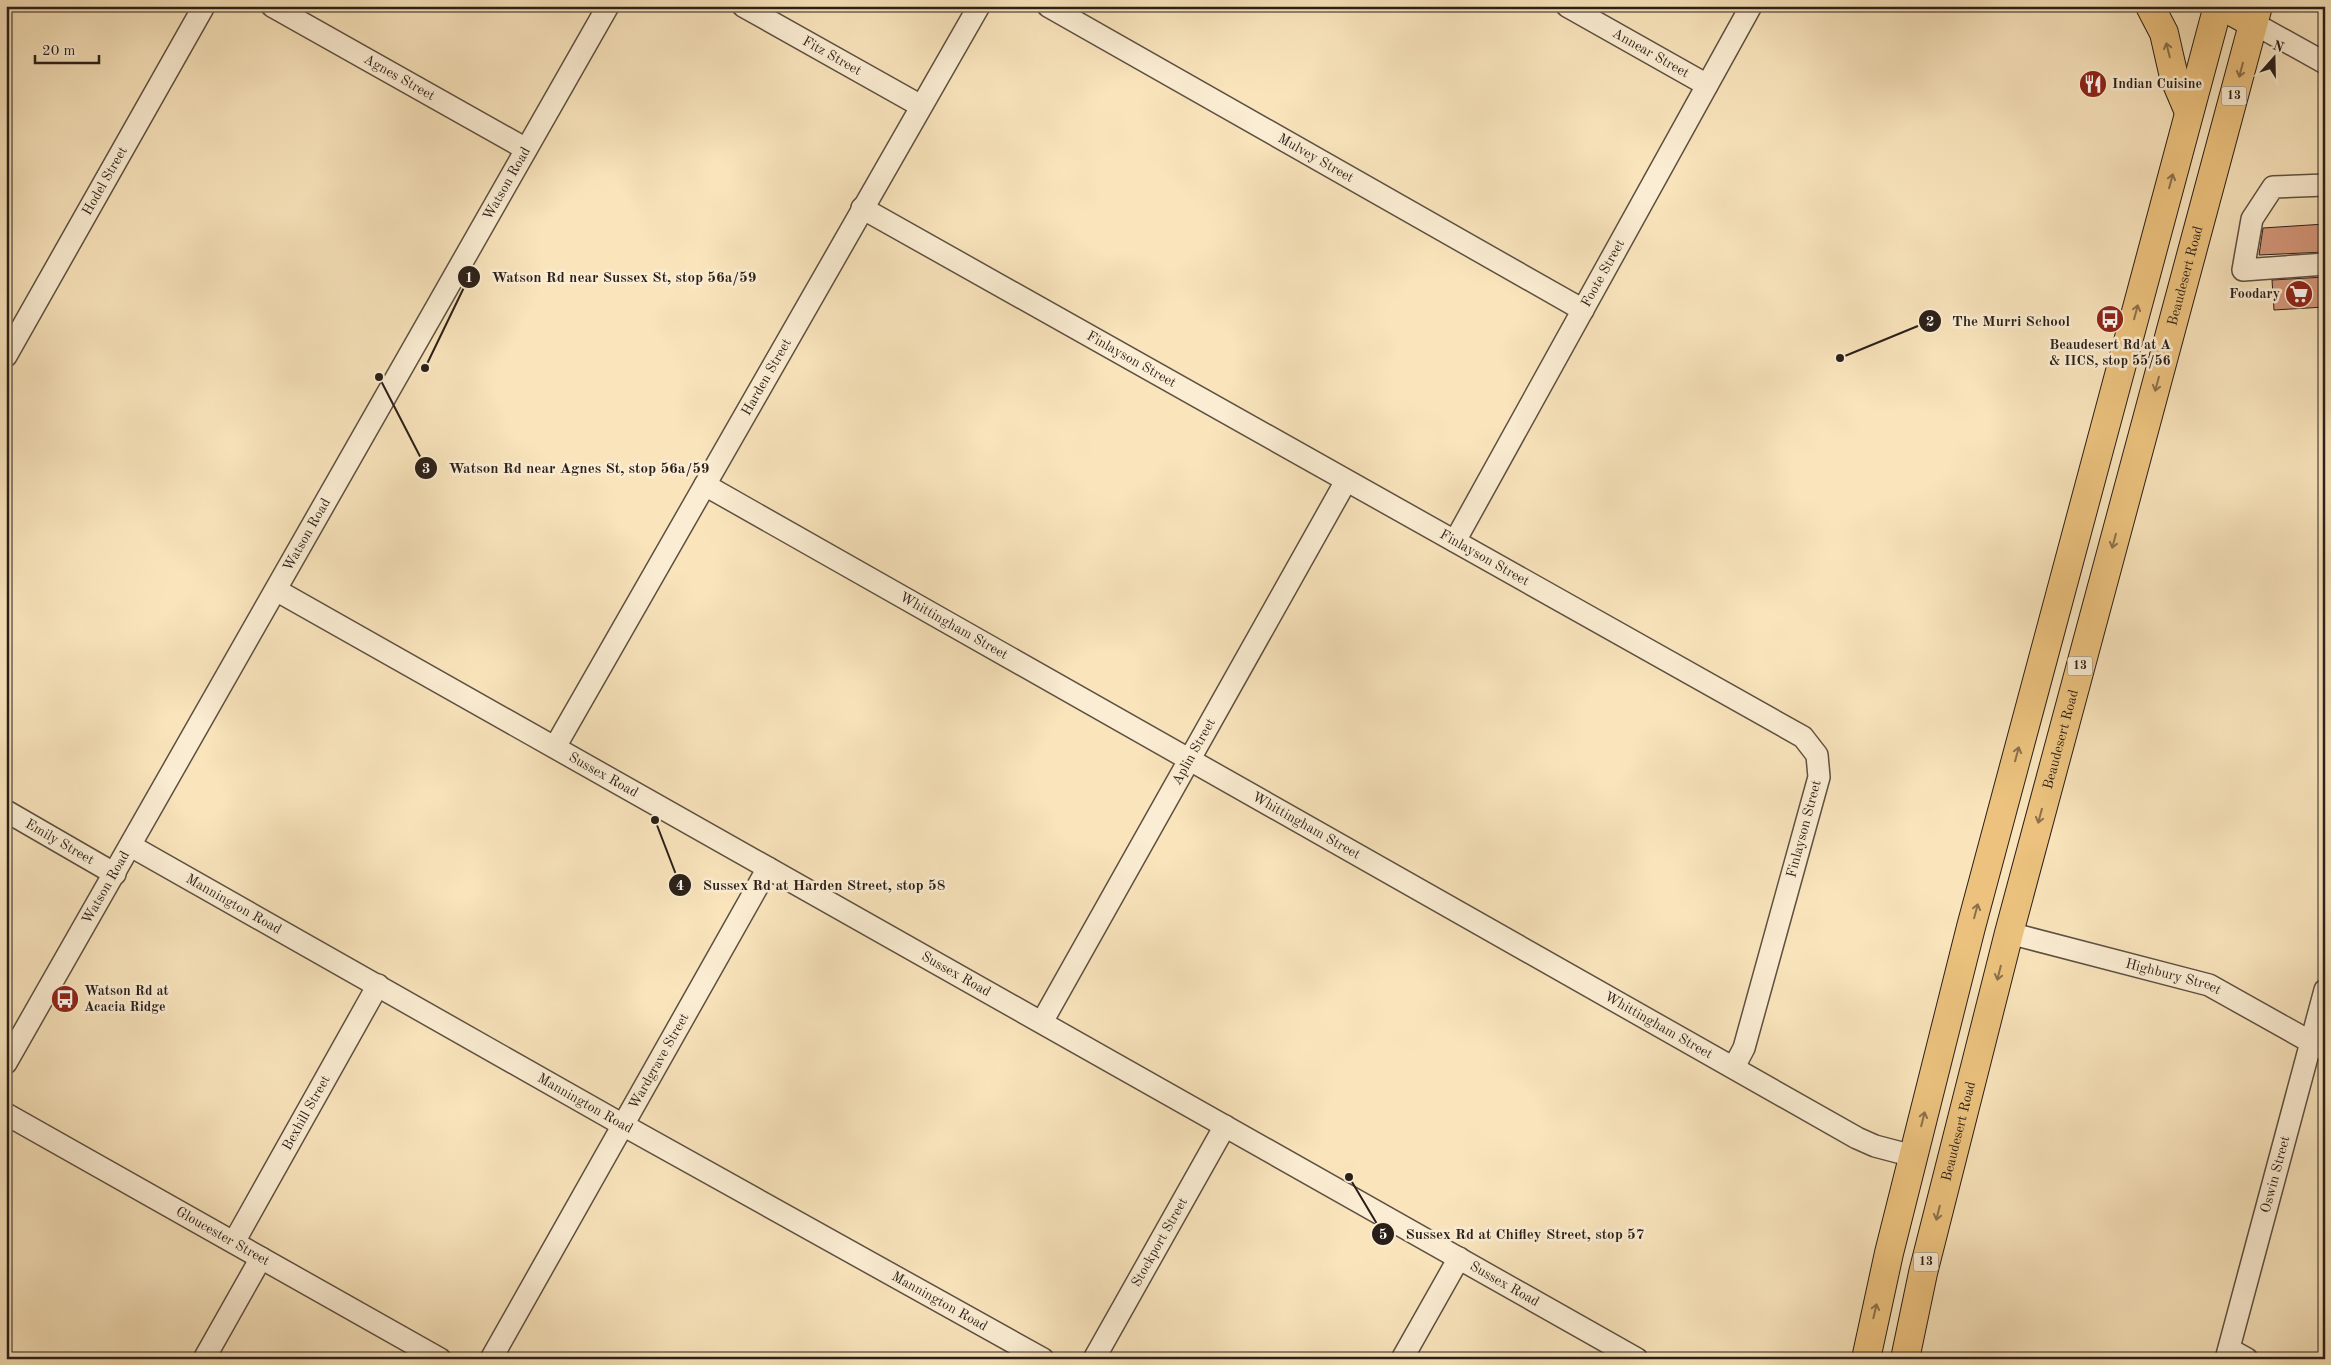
<svg xmlns="http://www.w3.org/2000/svg" width="2331" height="1365" font-family="'Old Standard TT',serif">
	<rect width="100%" height="100%" fill="#f9e4bc"/>
	<filter id="stains"><feTurbulence type="fractalNoise" baseFrequency=".004" numOctaves="4"/><feColorMatrix values="0 0 0 0 .2 0 0 0 0 .09 0 0 0 0 .02 0 0 0 .5 -.17"/></filter>
	<radialGradient id="worn" r=".72"><stop offset=".6" stop-color="#630" stop-opacity="0"/><stop offset="1" stop-color="#630" stop-opacity=".3"/></radialGradient>
	<!-- building -->
	<g fill="#d6987b" stroke="#2a1f18">
		<path d="M2325 224V252L2259 255 2263 228Z"/>
		<path d="M2325 277V307L2274 310 2272 280Z"/>
	</g>
	<g fill="none" stroke-linecap="round" stroke-linejoin="round">
		<defs>
			<g id="minor">
				<path id="s1" d="M272 6 526 149"/>
				<path id="s2" d="M743 6 921 106"/>
				<path id="s3" d="M1048 6 1583 310"/>
				<path id="s4" d="M1567 6 1707 85"/>
				<path d="M2253 23 2325 63"/>
				<path d="M2325 185 2273 187 2252 219 2243 270 2325 264"/>
				<path id="s5" d="M862 208 1803 737 1817 755 1819 777 1744 1048 1734 1067"/>
				<path id="s6" d="M6 356 204 6"/>
				<path id="s7" d="M705 485 1857 1138 1875 1146 1913 1156"/>
				<path id="s8" d="M1455 541 1751 6"/>
				<path id="s9" d="M276 590 1637 1359"/>
				<path id="s10" d="M555 747 979 6"/>
				<path id="s11" d="M6 811 115 874"/>
				<path id="s12" d="M131 846 623 1125 1043 1359"/>
				<path id="s13" d="M2009 933 2209 985 2325 1050"/>
				<path id="s14" d="M1042 1022 1346 481"/>
				<path id="s15" d="M6 1063 608 6"/>
				<path id="s16" d="M6 1114 440 1359"/>
				<path id="s17" d="M234 1242 378 985"/>
				<path d="M2229 1349 2247 1359"/>
				<path d="M204 1359 261 1258"/>
				<path id="s18" d="M491 1359 768 868"/>
				<path id="s19" d="M1094 1359 1225 1126"/>
				<path d="M1402 1359 1459 1258"/>
				<path id="s20" d="M2226 1359 2325 990"/>
			</g>
			<path id="major" d="M2222 6 2253 23"/>
			<g id="highway">
				<path d="M2150 6 2164 33 2174 77 2189 112"/>
				<path d="M1866 1359 1889 1253 1971 927 2218 6"/>
				<path id="s21" d="M1905 1359 1923 1273 2009 933 2258 6"/>
			</g>
		</defs>
		<!-- minor casing -->
		<use href="#minor" stroke="#5e5041" stroke-width="24"/>
		<!-- major casing -->
		<use href="#major" stroke="#2a1f18" stroke-width="30"/>
		<!-- highway casing -->
		<use href="#highway" stroke="#2a1f18" stroke-width="30"/>
		<!-- minor -->
		<use href="#minor" stroke="#fbedd3" stroke-width="21"/>
		<!-- major -->
		<use href="#major" stroke="#ecc27e" stroke-width="28"/>
		<!-- highway -->
		<use href="#highway" stroke="#ecc27e" stroke-width="28"/>
	</g>
	<!-- one-way arrows -->
	<defs><path id="oneway-shaft" d="M-6 0H5M1.5-3L5.5 0L1.5 3" fill="none" stroke-width="1.6" stroke-linecap="round" stroke-linejoin="round" transform="scale(1.25)"/></defs>
	<g stroke="#8b704b">
		<use href="#oneway-shaft" transform="translate(2168 50) rotate(-104)"/>
		<use href="#oneway-shaft" transform="translate(2241 70) rotate(105)"/>
		<use href="#oneway-shaft" transform="translate(2171 181) rotate(-75)"/>
		<use href="#oneway-shaft" transform="translate(2136 312) rotate(-75)"/>
		<use href="#oneway-shaft" transform="translate(2157 384) rotate(105)"/>
		<use href="#oneway-shaft" transform="translate(2114 541) rotate(105)"/>
		<use href="#oneway-shaft" transform="translate(2017 754) rotate(-75)"/>
		<use href="#oneway-shaft" transform="translate(2040 816) rotate(105)"/>
		<use href="#oneway-shaft" transform="translate(1976 911) rotate(-75)"/>
		<use href="#oneway-shaft" transform="translate(1999 973) rotate(104)"/>
		<use href="#oneway-shaft" transform="translate(1923 1119) rotate(-76)"/>
		<use href="#oneway-shaft" transform="translate(1938 1213) rotate(104)"/>
		<use href="#oneway-shaft" transform="translate(1875 1311) rotate(-77)"/>
	</g>
	<!-- icons -->
	<defs>
		<symbol id="restaurant-disc" viewBox="-11 -11 22 22"><circle r="9.5" fill="#8f2418" stroke="#fbedd3"/><path d="M-5-6h1v4h1v-4h1v4h1v-4h1v5L-1.5 .5V6h-2V.5L-5-1ZM5-6V6H3V1.5H1.5Q1.5-4 5-6Z" fill="#fff"/></symbol>
		<symbol id="supermarket-disc" viewBox="-11 -11 22 22"><circle r="9.5" fill="#8f2418" stroke="#fbedd3"/><path d="M-6-5.5h2.5l.6 2H6L4.5 2H-2.5L-4.4-4H-6ZM-1.5 3.2a1.3 1.3 0 1 0 .1 0ZM3 3.2a1.3 1.3 0 1 0 .1 0Z" fill="#fff"/></symbol>
		<symbol id="bus-disc" viewBox="-11 -11 22 22"><circle r="9.5" fill="#8f2418" stroke="#fbedd3"/><path d="M-5-6H5V4H4V6H2V4H-2V6H-4V4H-5ZM-3.5-4V0h7V-4ZM-3.5 1.2v1.5H-2V1.2ZM2 1.2v1.5H3.5V1.2Z" fill="#fff"/></symbol>
	</defs>
	<g fill-rule="evenodd">
		<use href="#restaurant-disc" x="2077" y="68" width="32" height="32"/>
		<use href="#supermarket-disc" x="2283" y="278" width="32" height="32"/>
		<use href="#bus-disc" x="2094" y="303" width="32" height="32"/>
		<use href="#bus-disc" x="49" y="983" width="32" height="32"/>
	</g>
	<g text-anchor="middle" dominant-baseline="central" stroke-width="5" stroke-linejoin="round" paint-order="stroke">
		<!-- shield labels -->
		<g fill="#fbedd3" stroke="#695d50" stroke-width="1">
			<rect x="2221.5" y="86.5" width="25" height="19" rx="4"/>
			<rect x="2067.5" y="656.5" width="25" height="19" rx="4"/>
			<rect x="1913.5" y="1252.5" width="25" height="19" rx="4"/>
		</g>
		<g font-size="12" font-weight="bold" fill="#2a1f18">
			<text x="2234" y="96">13</text>
			<text x="2080" y="666">13</text>
			<text x="1926" y="1262">13</text>
		</g>
		<!-- street labels -->
		<g font-size="14" fill="#2a1f18" stroke="#fbedd3">
			<text stroke="none"><textPath href="#s4" startOffset="96">Annear Street</textPath></text>
			<text stroke="none"><textPath href="#s2" startOffset="102">Fitz Street</textPath></text>
			<text stroke="none"><textPath href="#s1" startOffset="146">Agnes Street</textPath></text>
			<text stroke="none"><textPath href="#s3" startOffset="308">Mulvey Street</textPath></text>
			<text stroke="none"><textPath href="#s6" startOffset="201">Hodel Street</textPath></text>
			<text stroke="none"><textPath href="#s15" startOffset="1012">Watson Road</textPath></text>
			<text stroke="none"><textPath href="#s8" startOffset="306">Foote Street</textPath></text>
			<text stroke="none"><textPath href="#s21" startOffset="1119">Beaudesert Road</textPath></text>
			<text stroke="none"><textPath href="#s5" startOffset="309">Finlayson Street</textPath></text>
			<text stroke="none"><textPath href="#s10" startOffset="426">Harden Street</textPath></text>
			<text stroke="none"><textPath href="#s15" startOffset="608">Watson Road</textPath></text>
			<text stroke="none"><textPath href="#s5" startOffset="714">Finlayson Street</textPath></text>
			<text stroke="none"><textPath href="#s7" startOffset="286">Whittingham Street</textPath></text>
			<text stroke="none"><textPath href="#s21" startOffset="639">Beaudesert Road</textPath></text>
			<text stroke="none"><textPath href="#s14" startOffset="310">Aplin Street</textPath></text>
			<text stroke="none"><textPath href="#s9" startOffset="376">Sussex Road</textPath></text>
			<text stroke="none"><textPath href="#s7" startOffset="691">Whittingham Street</textPath></text>
			<text transform="translate(1804 829) rotate(-75)">Finlayson Street</text>
			<text stroke="none"><textPath href="#s11" startOffset="62">Emily Street</textPath></text>
			<text stroke="none"><textPath href="#s15" startOffset="202">Watson Road</textPath></text>
			<text stroke="none"><textPath href="#s12" startOffset="118">Mannington Road</textPath></text>
			<text stroke="none"><textPath href="#s9" startOffset="781">Sussex Road</textPath></text>
			<text stroke="none"><textPath href="#s13" startOffset="170">Highbury Street</textPath></text>
			<text stroke="none"><textPath href="#s7" startOffset="1096">Whittingham Street</textPath></text>
			<text stroke="none"><textPath href="#s18" startOffset="342">Wardgrave Street</textPath></text>
			<text stroke="none"><textPath href="#s12" startOffset="522">Mannington Road</textPath></text>
			<text stroke="none"><textPath href="#s17" startOffset="148">Bexhill Street</textPath></text>
			<text stroke="none"><textPath href="#s21" startOffset="234">Beaudesert Road</textPath></text>
			<text stroke="none"><textPath href="#s20" startOffset="191">Oswin Street</textPath></text>
			<text stroke="none"><textPath href="#s16" startOffset="249">Gloucester Street</textPath></text>
			<text stroke="none"><textPath href="#s19" startOffset="134">Stockport Street</textPath></text>
			<text stroke="none"><textPath href="#s9" startOffset="1411">Sussex Road</textPath></text>
			<text stroke="none"><textPath href="#s12" startOffset="928">Mannington Road</textPath></text>
		</g>
		<!-- poi labels -->
		<g font-size="14" font-weight="bold" fill="#2a1f18" stroke="#fbedd3" text-anchor="start">
			<text x="2112" y="84">Indian Cuisine</text>
			<text x="2280" y="294" text-anchor="end">Foodary</text>
			<text x="2110" y="345" text-anchor="middle">Beaudesert Rd at A<tspan x="2110" dy="16">&amp; IICS, stop 55/56</tspan></text>
			<text x="84" y="991">Watson Rd at<tspan x="84" dy="16">Acacia Ridge</tspan></text>
		</g>
	</g>
	<!-- callouts -->
	<path fill="none" stroke="#2a1f18" stroke-width="2" d="M425 368L469 277M1840 358L1930 321M379 377L426 468M655 820L680 885M1349 1177L1383 1234"/>
	<g fill="#2a1f18" stroke="#fbedd3" stroke-width="2">
		<circle cx="425" cy="368" r="5"/>
		<circle cx="1840" cy="358" r="5"/>
		<circle cx="379" cy="377" r="5"/>
		<circle cx="655" cy="820" r="5"/>
		<circle cx="1349" cy="1177" r="5"/>
		<circle cx="469" cy="277" r="12"/>
		<circle cx="1930" cy="321" r="12"/>
		<circle cx="426" cy="468" r="12"/>
		<circle cx="680" cy="885" r="12"/>
		<circle cx="1383" cy="1234" r="12"/>
	</g>
	<g font-size="15" text-anchor="middle" font-weight="bold" fill="#fff">
		<text x="469" y="282">1</text>
		<text x="1930" y="326">2</text>
		<text x="426" y="473">3</text>
		<text x="680" y="890">4</text>
		<text x="1383" y="1239">5</text>
	</g>
	<g font-size="15" text-anchor="middle" font-weight="bold" fill="#2a1f18" stroke="#fbedd3" stroke-width="5" stroke-linejoin="round" paint-order="stroke">
		<text x="624" y="282">Watson Rd near Sussex St, stop 56a/59</text>
		<text x="2011" y="326">The Murri School</text>
		<text x="579" y="473">Watson Rd near Agnes St, stop 56a/59</text>
		<text x="824" y="890">Sussex Rd at Harden Street, stop 58</text>
		<text x="1525" y="1239">Sussex Rd at Chifley Street, stop 57</text>
	</g>
	<!-- margin -->
	<rect width="2331" height="1365" fill="none" stroke="#f9e4bc" stroke-width="25"/>
	<rect x="8" y="8" width="2316" height="1350" fill="none" stroke="#2a1f18" stroke-width="2.5"/>
	<rect x="12" y="12" width="2306" height="1340" fill="none" stroke="#2a1f18"/>
	<!-- north arrow -->
	<g transform="translate(2274 58) rotate(20)" stroke="#fbedd3" stroke-width="4" paint-order="stroke">
	<path d="M0-4L9 19L0 12L-9 19Z" fill="#2a1f18"/>
	<text y="-8" font-size="14" font-weight="bold" text-anchor="middle" fill="#2a1f18">N</text>
	</g>
	<!-- scale -->
	<path d="M35 55v8h64v-8" fill="none" stroke="#2a1f18" stroke-width="2.5"/>
	<text x="42" y="55" font-size="15" fill="#2a1f18" stroke="#fbedd3" stroke-width="4" paint-order="stroke">20 m</text>
	<rect width="100%" height="100%" filter="url(#stains)"/>
	<rect width="100%" height="100%" fill="url(#worn)"/>
</svg>
